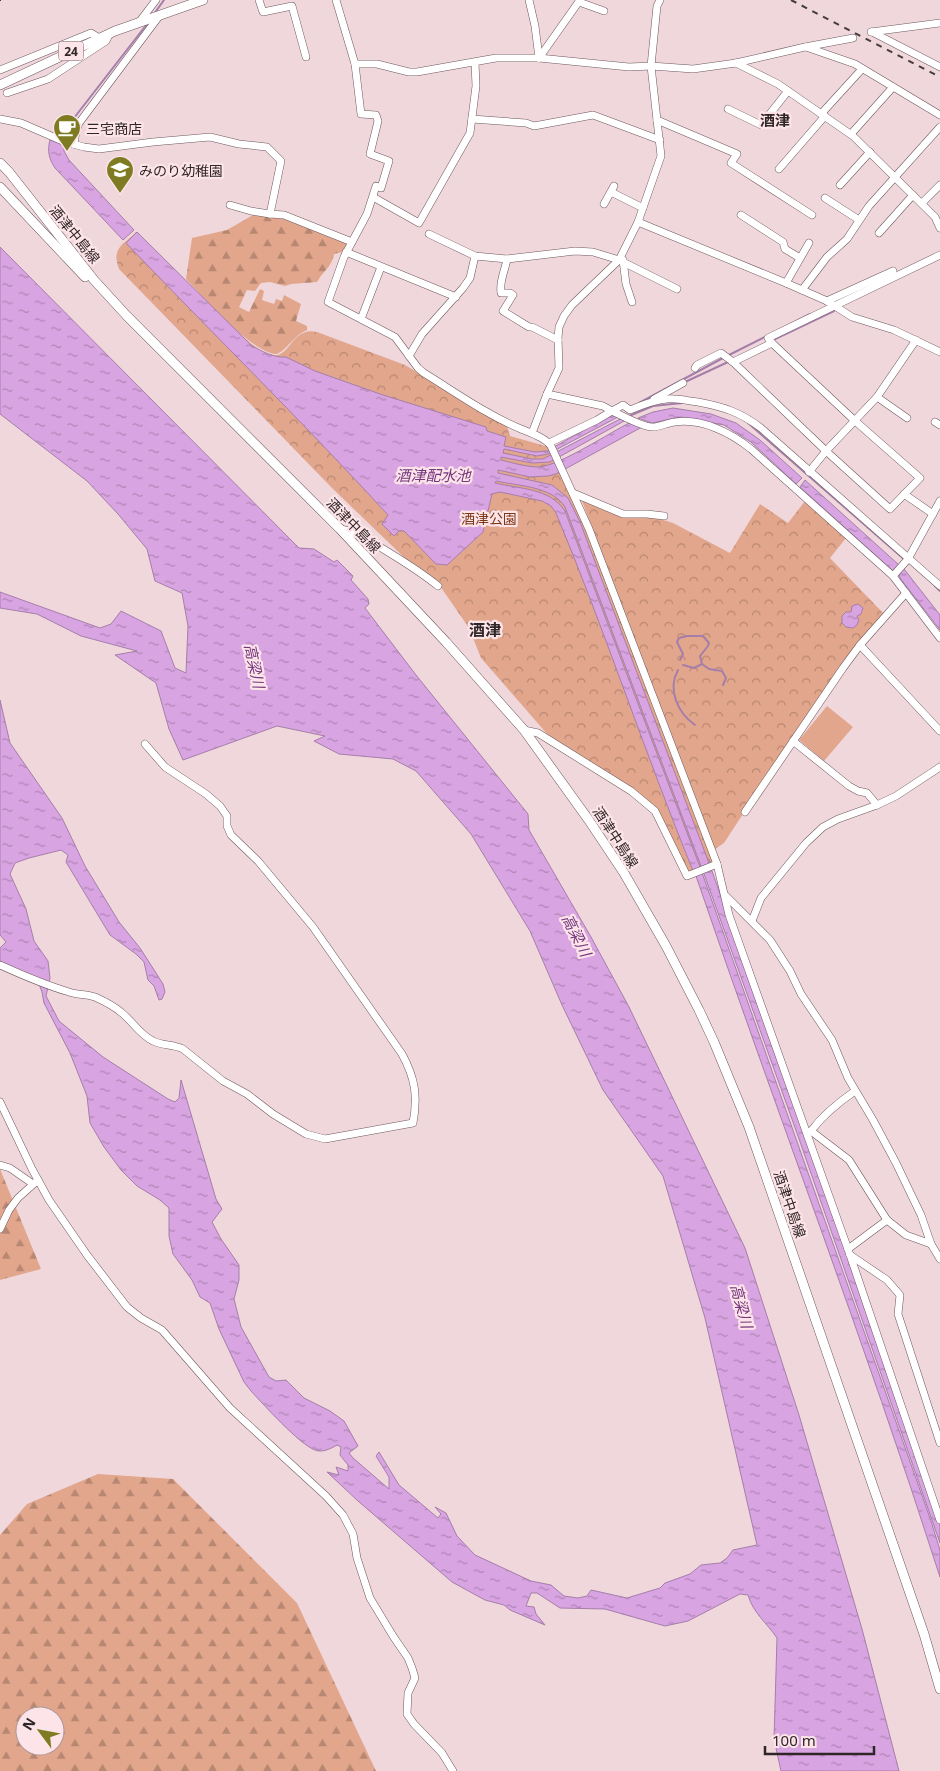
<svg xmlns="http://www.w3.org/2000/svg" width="940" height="1771" font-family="'Noto Sans','Noto Sans JP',sans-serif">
	<defs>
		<pattern id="forest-firs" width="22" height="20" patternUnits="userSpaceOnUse" patternTransform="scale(1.25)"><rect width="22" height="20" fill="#e2a68c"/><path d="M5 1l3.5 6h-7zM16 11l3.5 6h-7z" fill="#b88772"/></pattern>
		<pattern id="park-crowns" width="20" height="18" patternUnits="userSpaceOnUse" patternTransform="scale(1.25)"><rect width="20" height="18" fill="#e2a68c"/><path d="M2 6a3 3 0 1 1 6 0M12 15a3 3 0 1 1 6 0" fill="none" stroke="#b88772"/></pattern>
		<pattern id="water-ripples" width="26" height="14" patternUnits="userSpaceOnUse" patternTransform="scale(1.25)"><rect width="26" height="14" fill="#d8a4e1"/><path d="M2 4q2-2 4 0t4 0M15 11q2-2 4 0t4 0" fill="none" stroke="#b085b6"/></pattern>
	</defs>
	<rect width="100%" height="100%" fill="#f0d7dc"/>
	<!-- green -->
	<path fill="#e2a68c" d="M827 706 853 727 824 761 799 740Z"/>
	<!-- forest -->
	<g fill="url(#forest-firs)" fill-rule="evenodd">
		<path d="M253 215 285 219 345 241 347 244 343 252 334 254C332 267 323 271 317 282L291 284 285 286 270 282 261 283 255 291 247 290 239 307 249 312 260 289 264 291 262 300 274 304 276 299 282 301 284 295 301 304 296 321 307 326V330C294 335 289 348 277 354 253 354 204 298 186 279L192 238 227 230Z"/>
		<path d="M0 1169 41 1269 0 1280Z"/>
		<path d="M98 1474 173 1479 297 1603 376 1771H0V1535L27 1504ZM25 1716H55V1746H25Z"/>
	</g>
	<!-- park -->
	<g fill="url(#park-crowns)">
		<path d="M136 232C148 242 159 254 169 264 189 284 209 304 230 323 242 335 256 352 273 355 290 358 292 326 317 332L405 365 507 426 510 436 549 447 584 526 714 862 689 873 657 810 548 735 481 658 469 628 440 586 411 564 333 489 119 269C111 248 123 245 136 232Z"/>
		<path d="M584 500 622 517 657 518 673 523 730 553 760 504 788 523 805 501 846 538 830 558 884 614 786 748 724 843 715 849 693 796 582 501Z"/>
	</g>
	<!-- water -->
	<g fill="url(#water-ripples)" stroke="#a57eaa">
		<path d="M50 140 64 144V151L69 160 134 230 123 240 55 168C49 159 47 151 50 140Z"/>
		<path d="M137 232 251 345C261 351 274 358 286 357L315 371 383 395 486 427 487 431 506 437 504 446 535 452 547 451 613 414 618 417 548 454 537 456 504 449 503 453 532 459H543L622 418 626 420 550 462 532 463 501 457V460C513 463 527 467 539 467 561 465 609 433 631 422L642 427 556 474 548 476 530 477 498 470V473L552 485 568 498 580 522 712 871 940 1519V1543L798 1136 704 874 565 507C552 486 518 486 496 481L495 483C520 489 550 488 565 511L700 867 931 1521 940 1550V1577C865 1342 776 1111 696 876L693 871C645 753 605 631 556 513L551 506 542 501 505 493 499 492 492 494 483 532 447 565 436 564 404 531H399L394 536 382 524 388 515C303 422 213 334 126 243Z"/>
		<path d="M0 247 299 548 314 549 334 562 337 560 353 576 351 580 368 599 369 604 365 608 416 675 528 814 529 830 591 937 629 1007 745 1248 799 1415 862 1629 899 1771H781L774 1739 777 1638C767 1623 753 1613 748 1595L740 1594 688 1621 665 1626 605 1609 560 1608 537 1593H531L526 1606 534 1607 536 1614 545 1625 510 1610 504 1605 485 1600 452 1582 358 1501 327 1472 339 1475 336 1467 348 1471V1465L340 1455 341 1447 337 1445C330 1449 322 1453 315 1450 299 1444 264 1405 251 1391L244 1382 219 1329 210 1303 200 1297 192 1280 173 1254 169 1236V1208L160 1200 137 1186 121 1170 104 1147 90 1123 87 1096 70 1053 44 1003 42 992 37 979 0 961V948L6 942 0 935V700L10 743 62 818 85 866 119 922 140 948 156 973 163 984 165 992 162 999 159 1000 154 986 148 980 144 962 136 954 110 935 66 862 68 855 61 850 29 858 15 863 10 874 26 909 34 941 48 961 50 978 46 996 59 1021 103 1057 168 1099 175 1102 179 1098 181 1080 216 1199 222 1209 212 1222 221 1239 239 1265V1280L234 1299 241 1327 269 1377 276 1381 286 1380 304 1398 330 1411 344 1421 358 1446 349 1453 353 1458 389 1489V1477L376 1456 379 1452 399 1485 438 1518 441 1514 435 1507 446 1513 457 1536 475 1555 531 1581 551 1585 564 1596 578 1598 587 1596 591 1590 627 1598 660 1588 665 1583 690 1574 701 1565 720 1563 727 1558 733 1550 757 1545 705 1318 663 1176 603 1090 562 1005 530 931 471 834 416 771 393 759 339 754 314 741 325 736 277 726 183 760 169 729 156 683 115 655 137 651 81 636 37 614 0 608V592L100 628 111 624 121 611 161 631 175 668 186 673 188 626 182 593 155 581 147 549 118 514 87 481 0 414Z"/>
		<path d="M673 408 711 414 736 423 760 440 802 478 796 484 751 442 724 425 681 417 652 423 638 418 653 412Z"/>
		<path d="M805 480 899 565 893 571 800 487Z"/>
		<path d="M904 569 940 615V630L900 578 899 574Z"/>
		<path d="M858 604 863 608 861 614 857 616 859 620 857 625 853 628 846 627 842 623V616L846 612H851L852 606Z"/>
	</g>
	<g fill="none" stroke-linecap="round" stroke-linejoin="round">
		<!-- stream -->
		<g stroke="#a57eaa" stroke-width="2">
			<path d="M154 14 164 0"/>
			<path d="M59 136 74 118 147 24"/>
			<path d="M773 340 834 311"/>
			<path d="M727 356 810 314"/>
			<path d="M685 382 728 362"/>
			<path d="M639 403 723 358"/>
			<path d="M629 416 653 406 682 403"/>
			<path d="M748 423 905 560"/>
			<path d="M935 586 940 591"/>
			<path d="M680 660 683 654 677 642 679 638 687 636H703L709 643 708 646 700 656 702 664"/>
			<path d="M683 665 694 668 702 664 709 669 722 671 726 678 723 685"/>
			<path d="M678 670C667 690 678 713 695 725"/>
		</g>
		<defs>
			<g id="minor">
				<path d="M259 0 263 12 292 6 306 57"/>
				<path d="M336 0 355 64 361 114 376 115 378 121 370 154 389 161 381 188 376 186 367 214 344 257 328 302 395 337 418 368 424 373C455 392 487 415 521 429 531 433 546 438 551 446L589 529 717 864 729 915 850 1255 940 1520"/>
				<path d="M529 0 535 26 539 58"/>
				<path d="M579 2 604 11"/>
				<path d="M140 21 156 0"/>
				<path d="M871 32 940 23"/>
				<path d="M872 32 940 67"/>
				<path d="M806 47 855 64 940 115"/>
				<path d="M539 58 580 0"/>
				<path d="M736 63 778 84 853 136 935 217 940 228"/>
				<path d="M355 64H377L409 72H417L496 58H539L629 67 651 66 693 69 736 63 805 47 853 38"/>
				<path d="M0 70 91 33 99 38"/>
				<path d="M7 93 48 79 106 41 110 33"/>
				<path d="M728 109 761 125 788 91"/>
				<path d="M821 114 862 69"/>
				<path d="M0 119 21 123 65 142 84 147 99 149 153 142 210 137 239 144 267 147 281 161 270 214 284 215 352 242"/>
				<path d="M472 119 526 123 534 126 593 115 660 140"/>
				<path d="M657 120 737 154 731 163 812 215"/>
				<path d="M851 134 893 87"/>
				<path d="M74 144 76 131 79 123 160 15"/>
				<path d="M779 169 825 116"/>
				<path d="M840 185 870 152"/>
				<path d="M611 192 643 208"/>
				<path d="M373 197 419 223 470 133 476 86 475 63"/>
				<path d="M825 198 859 220"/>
				<path d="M922 203 940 185"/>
				<path d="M604 204 614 186"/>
				<path d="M230 205 251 211 270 214"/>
				<path d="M741 215 783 242 785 249 800 258"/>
				<path d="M638 222 786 283 827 301 852 317 894 330 940 352"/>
				<path d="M879 233 913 195"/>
				<path d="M429 234 475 256 507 259 575 251 593 252 619 260"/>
				<path d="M346 252 456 297"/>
				<path d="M507 259C505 271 499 281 501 293H510L513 295 503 311 529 327H532L558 340"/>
				<path d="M623 260 626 284 632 302"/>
				<path d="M623 262 677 289"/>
				<path d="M786 283 809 243"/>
				<path d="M802 290 827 257 847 239 869 206 940 127"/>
				<path d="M827 301 893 271"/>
				<path d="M361 319 381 267"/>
				<path d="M772 343 854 420 920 478 890 509 826 451 733 362Z"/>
				<path d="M772 343 768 338 940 255"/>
				<path d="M409 356 422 334 463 288 470 278 475 256"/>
				<path d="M695 368 697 365 721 353 733 362"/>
				<path d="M547 394 603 406 612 411 623 405 630 410C642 405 654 400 667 399 678 398 688 401 698 402 724 407 740 412 761 428L940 586"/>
				<path d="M877 397 907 418"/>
				<path d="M654 399 683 383"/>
				<path d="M935 422 940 425"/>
				<path d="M532 433 547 394 559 368 558 338 559 327 564 316 572 305 619 260 638 222 661 156 651 66 657 6 660 0"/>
				<path d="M549 443 597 420 612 411C621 415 642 427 652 427 659 427 667 423 675 422 702 418 731 433 751 449L893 576 940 638"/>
				<path d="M809 472 826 451 877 397 916 340"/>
				<path d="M573 493 623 514H647L664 516"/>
				<path d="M904 494 933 514"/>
				<path d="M340 529C358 530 422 573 438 586"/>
				<path d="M893 576 908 559 940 501"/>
				<path d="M860 645 940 731"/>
				<path d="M524 730 538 733 631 791 655 811 687 876 717 864"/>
				<path d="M793 741 849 786 858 791 867 793 877 805"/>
				<path d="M745 812 843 668 860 645 906 593"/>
				<path d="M726 896 770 940 790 971 801 994 832 1040 848 1078 873 1120 896 1163 921 1215 931 1244 940 1259"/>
				<path d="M752 921 761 898 806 843 823 827 838 819 877 805 896 796 940 767"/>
				<path d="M0 965C22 975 45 985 69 992 77 995 87 994 95 997 104 1001 114 1006 122 1013 133 1022 140 1035 153 1041 163 1046 173 1044 183 1049L223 1081 247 1094 273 1114 306 1134 325 1139 413 1123C418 1096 415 1078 402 1054L313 927 258 861 231 835 227 826V816L220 806 206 794 165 767 145 744"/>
				<path d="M0 1102 32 1169 49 1200 87 1255 127 1307 141 1318 162 1330 230 1408 326 1496 343 1515 353 1534 357 1558 370 1598 393 1636 408 1658 412 1668 415 1678 408 1693 407 1714 414 1724 442 1753 453 1771"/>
				<path d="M811 1131 849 1160 887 1220 906 1235 931 1244"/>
				<path d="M807 1132 811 1131C823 1115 839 1102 855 1091"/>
				<path d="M0 1165 10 1168 33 1184"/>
				<path d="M0 1229 9 1210 18 1198 38 1180"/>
				<path d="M848 1249 887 1220"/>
				<path d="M850 1255 887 1280 900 1295 898 1314 940 1443"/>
			</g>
			<g id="major">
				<path d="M0 85 115 31 203 0"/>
				<path d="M0 163 9 172 94 280 126 315 340 529 446 642 524 730 588 819 624 873 666 946 699 1010 714 1042 749 1127 924 1634 940 1689"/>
				<path d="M0 187 85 277"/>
			</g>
		</defs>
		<!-- minor casing -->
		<use href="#minor" stroke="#6d585d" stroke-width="8"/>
		<!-- major casing -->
		<use href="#major" stroke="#6d585d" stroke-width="10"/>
		<!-- minor -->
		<use href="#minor" stroke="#fff" stroke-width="7"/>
		<!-- major -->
		<use href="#major" stroke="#fff" stroke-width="9"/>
		<!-- rail -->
		<g stroke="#463c3e" stroke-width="2" stroke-dasharray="6 6" stroke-linecap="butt">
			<path d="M0 0H1"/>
			<path d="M791 0 940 77"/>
		</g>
	</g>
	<!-- icons -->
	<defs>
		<symbol id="cafe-pin" viewBox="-11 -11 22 30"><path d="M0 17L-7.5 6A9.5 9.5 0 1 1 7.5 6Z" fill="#7e7b22" stroke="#fde4e9"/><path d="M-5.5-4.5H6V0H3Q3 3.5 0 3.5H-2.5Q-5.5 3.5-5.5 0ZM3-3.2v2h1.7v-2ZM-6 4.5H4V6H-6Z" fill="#fff"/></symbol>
		<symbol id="school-pin" viewBox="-11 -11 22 30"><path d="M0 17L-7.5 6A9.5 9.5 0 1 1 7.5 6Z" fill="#7e7b22" stroke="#fde4e9"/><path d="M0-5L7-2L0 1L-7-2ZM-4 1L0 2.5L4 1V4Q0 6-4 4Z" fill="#fff"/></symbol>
	</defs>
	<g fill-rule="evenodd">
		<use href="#cafe-pin" x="51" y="112" width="32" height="43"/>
		<use href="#school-pin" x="104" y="154" width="32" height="43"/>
	</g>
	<g text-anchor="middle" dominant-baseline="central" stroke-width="4.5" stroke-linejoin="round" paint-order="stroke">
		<!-- shield labels -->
		<rect fill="#fde4e9" stroke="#6d5f62" stroke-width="1" x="58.5" y="41.5" width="25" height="19" rx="4"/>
		<g font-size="12" font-weight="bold" fill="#2f2628">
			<text x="71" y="51">24</text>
		</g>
		<!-- poi labels -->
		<g font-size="14" fill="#2f2628" stroke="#fde4e9" text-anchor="start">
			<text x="86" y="128">三宅商店</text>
			<text x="139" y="170">みのり幼稚園</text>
		</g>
		<!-- street labels -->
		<g font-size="14" fill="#2f2628" stroke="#fde4e9">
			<text transform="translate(75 234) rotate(51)">酒津中島線</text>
			<text transform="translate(354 525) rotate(46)">酒津中島線</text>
			<text transform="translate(616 837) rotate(57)">酒津中島線</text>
			<text transform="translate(790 1204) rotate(71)">酒津中島線</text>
		</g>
		<!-- park labels -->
		<g font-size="14" fill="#7c3816" stroke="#fde4e9">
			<text x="489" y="518">酒津公園</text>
		</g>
		<!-- neighbourhood labels -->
		<g font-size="15" font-weight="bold" fill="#2f2628" stroke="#fde4e9">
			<text x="775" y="120">酒津</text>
		</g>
		<!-- water labels -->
		<g font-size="15" font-style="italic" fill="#72357e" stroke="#fde4e9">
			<text x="433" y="475">酒津配水池</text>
			<text transform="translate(255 666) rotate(78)">高梁川</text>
			<text transform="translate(577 935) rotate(63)">高梁川</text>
			<text transform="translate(742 1306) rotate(75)">高梁川</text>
		</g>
		<!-- quarter labels -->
		<g font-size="16" font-weight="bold" fill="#2f2628" stroke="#fde4e9">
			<text x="485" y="630">酒津</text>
		</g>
	</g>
	<!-- north arrow -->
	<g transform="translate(40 1731) rotate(302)"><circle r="24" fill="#fde4e9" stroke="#ab989c"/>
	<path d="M0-4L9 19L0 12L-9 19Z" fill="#7e7b22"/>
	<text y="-8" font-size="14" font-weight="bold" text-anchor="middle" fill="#2f2628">N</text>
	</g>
	<!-- scale -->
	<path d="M765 1746v8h109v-8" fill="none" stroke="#2f2628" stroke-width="2.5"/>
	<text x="772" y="1746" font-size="15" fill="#2f2628" stroke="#fde4e9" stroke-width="4" paint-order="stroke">100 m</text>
</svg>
